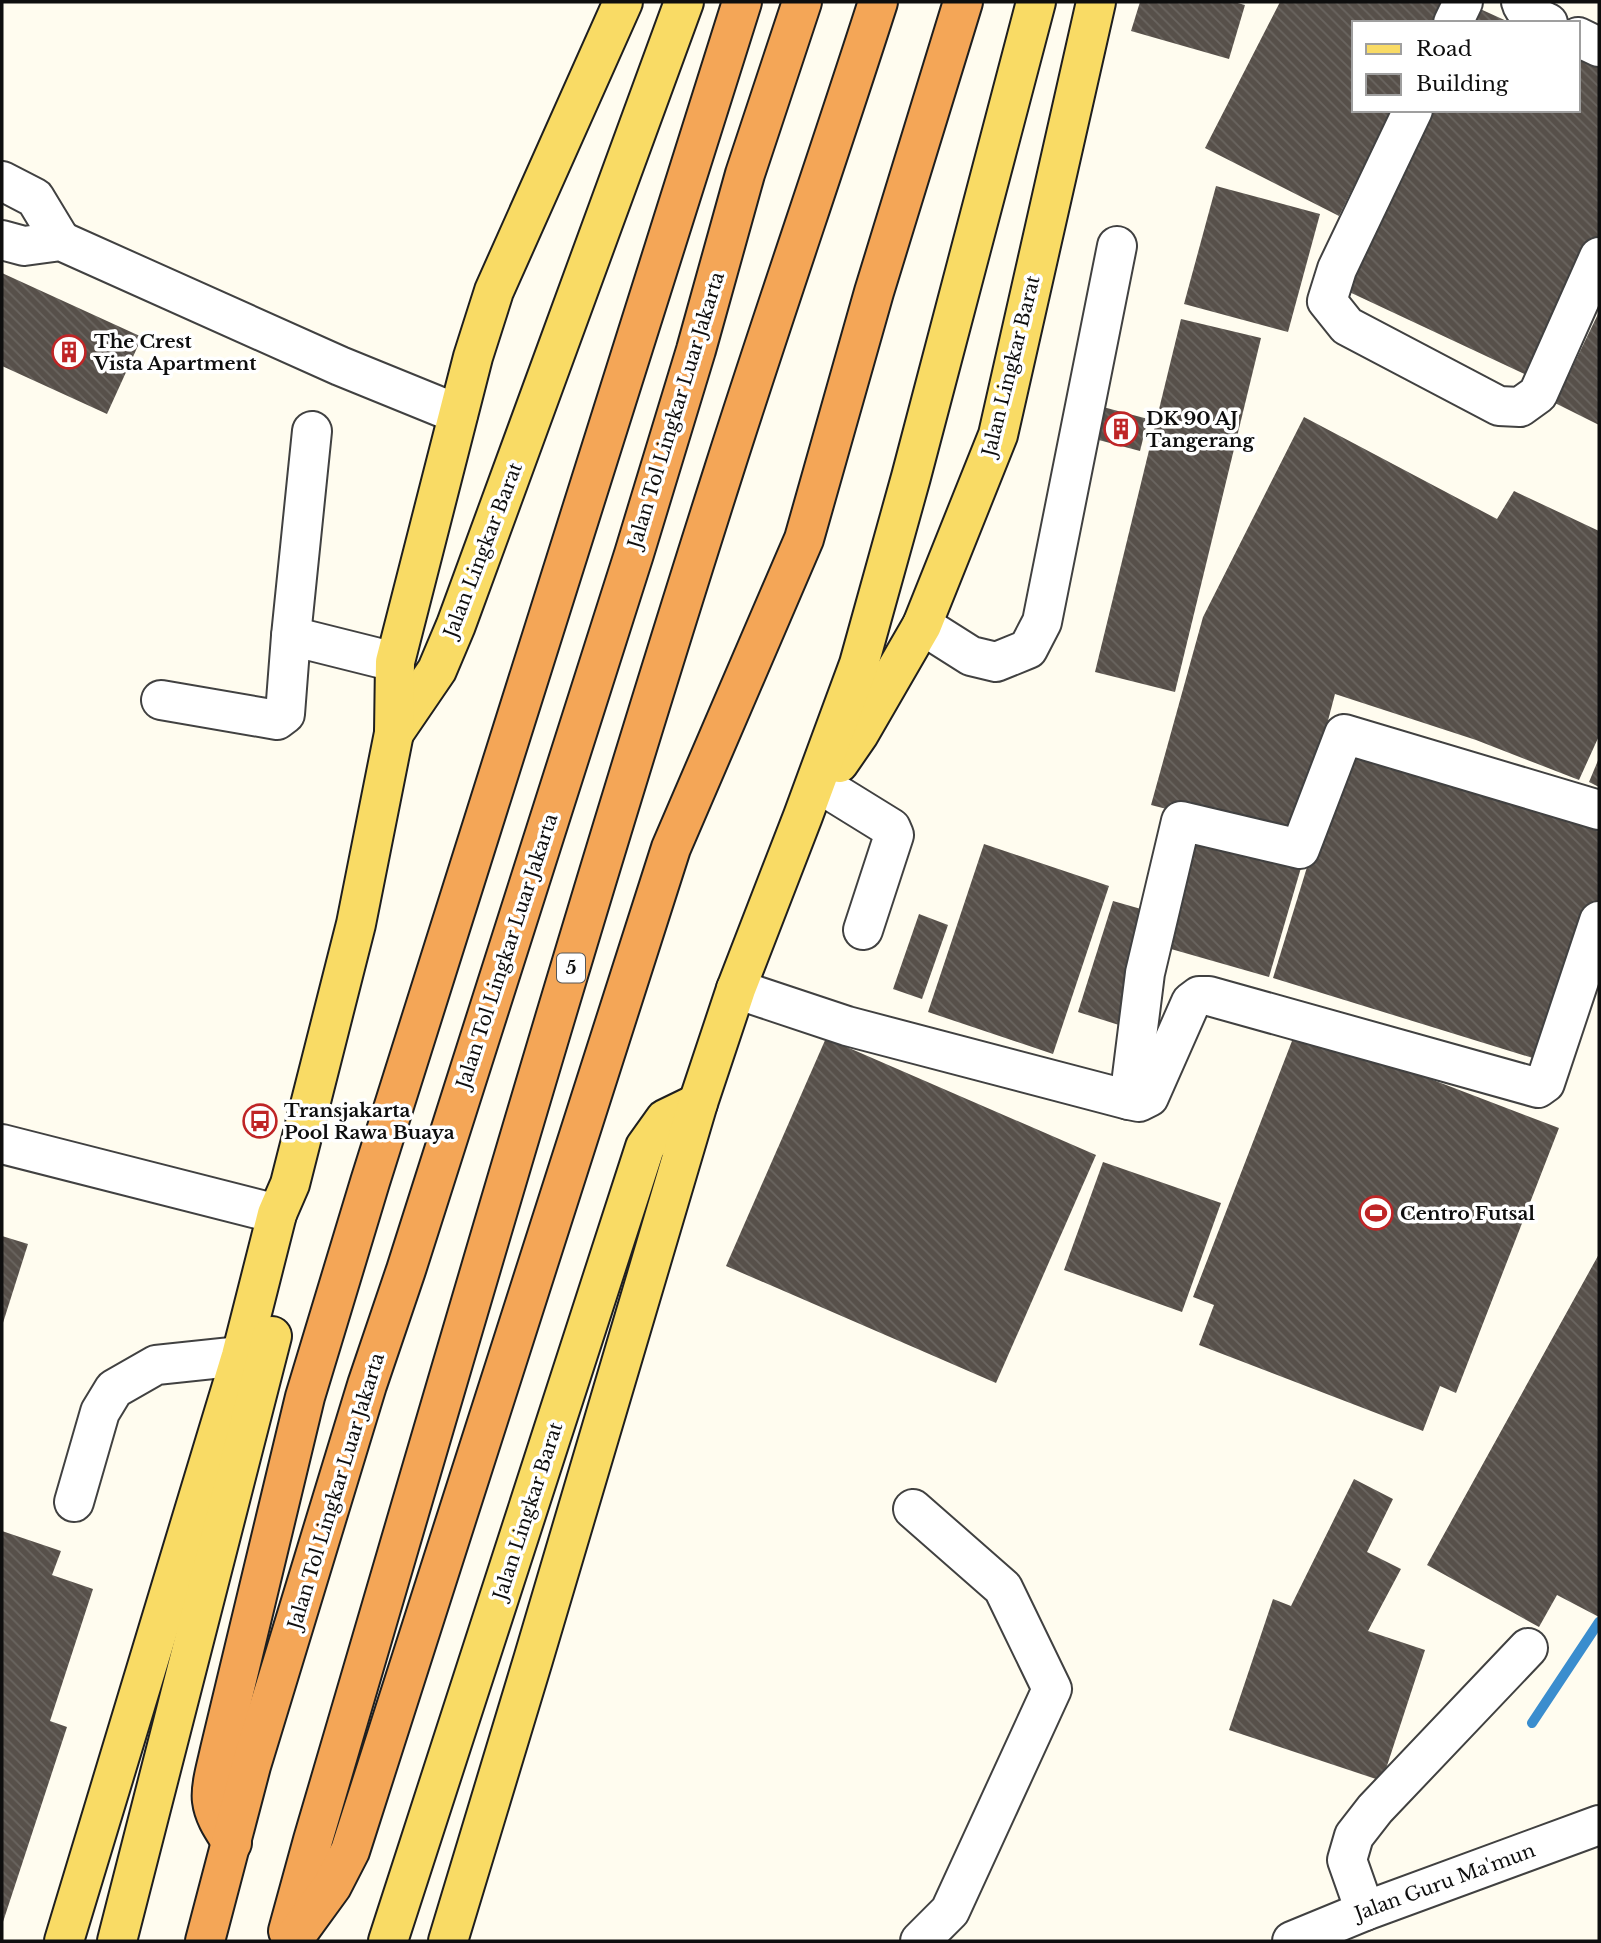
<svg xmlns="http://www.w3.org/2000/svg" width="1601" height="1943" font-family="'Libre Baskerville',serif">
	<defs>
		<pattern id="building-back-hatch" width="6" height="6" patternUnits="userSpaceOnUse" patternTransform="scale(1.75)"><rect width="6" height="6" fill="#57504a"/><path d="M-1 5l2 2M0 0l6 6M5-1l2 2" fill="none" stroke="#6a6560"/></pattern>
	</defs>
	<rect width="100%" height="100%" fill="#fffcef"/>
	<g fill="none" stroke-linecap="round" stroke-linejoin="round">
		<!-- stream -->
		<path stroke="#3a8dce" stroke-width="10" d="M1532 1723 1599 1622"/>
	</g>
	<!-- building -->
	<g fill="url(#building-back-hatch)">
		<path d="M1140 2H1234L1245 5 1229 59 1131 31Z"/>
		<path d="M1280 2H1448L1437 23H1354V110H1392L1339 216 1205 148Z"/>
		<path d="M1478 8 1511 23H1471Z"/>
		<path d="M1578 54 1599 64V237L1533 378 1345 290 1430 110H1578Z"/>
		<path d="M1216 186 1320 214 1288 332 1184 304Z"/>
		<path d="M2 273 142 337 107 414 2 366Z"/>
		<path d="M1599 312V425L1555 403Z"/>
		<path d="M1181 319 1261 338 1175 692 1095 672Z"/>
		<path d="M1103 407 1148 419 1140 451 1095 439Z"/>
		<path d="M1304 417 1497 519 1514 491 1599 531V736L1579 780 1476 740 1335 694 1296 842 1151 805 1203 617Z"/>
		<path d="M1346 740 1599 818V902L1549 1063 1273 978Z"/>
		<path d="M1599 758V787L1589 782Z"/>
		<path d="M1191 828 1303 861 1269 977 1157 945Z"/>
		<path d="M984 844 1109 886 1053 1054 928 1012Z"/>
		<path d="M1113 901 1155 913 1119 1025 1078 1012Z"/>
		<path d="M919 914 948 925 922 999 893 989Z"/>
		<path d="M1297 1028 1559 1128 1456 1393 1440 1386 1423 1431 1199 1345 1214 1305 1193 1297Z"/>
		<path d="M826 1038 1096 1155 996 1383 726 1266Z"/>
		<path d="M1103 1162 1221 1203 1182 1312 1064 1270Z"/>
		<path d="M2 1236 28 1244 2 1326Z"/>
		<path d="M1599 1254V1617L1557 1595 1539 1627 1427 1565Z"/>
		<path d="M1354 1479 1393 1499 1367 1552 1401 1569 1368 1631 1425 1650 1382 1781 1229 1730 1273 1599 1291 1606Z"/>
		<path d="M2 1531 61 1551 52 1575 93 1589 50 1721 67 1727 2 1925Z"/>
	</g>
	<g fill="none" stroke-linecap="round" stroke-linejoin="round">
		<defs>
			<g id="minor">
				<path d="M1521 2C1524 14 1538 18 1548 23"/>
				<path d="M1453 23 1463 2"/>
				<path d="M1578 37 1599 47"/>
				<path d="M1413 110 1337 269 1327 301 1347 326 1499 406 1520 407 1538 394 1599 257"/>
				<path d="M2 181 35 198 61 241"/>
				<path d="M2 240 24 246 61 241 340 366 458 414"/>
				<path d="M922 625 971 656 996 662 1028 649 1042 622 1117 246"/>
				<path d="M291 636 395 662"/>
				<path d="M161 700 277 720 285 714 291 636 312 431"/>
				<path d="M823 786 891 828 894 835 863 930"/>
				<path d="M736 989 847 1026 1129 1100 1139 1102 1149 1097 1191 1002 1199 996H1209L1538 1088 1545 1083 1599 921"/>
				<path d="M1129 1100 1145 973 1181 821 1300 849 1344 734 1599 810"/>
				<path d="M2 1144 277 1214"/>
				<path d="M74 1502 100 1412 114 1389 156 1365 241 1356"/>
				<path d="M913 1509 1003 1588 1052 1689 950 1911 920 1941"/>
				<path d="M1365 1911 1347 1860 1354 1836 1375 1809 1528 1648"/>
				<path d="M1292 1941 1365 1911 1599 1825"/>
			</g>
			<g id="major">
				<path d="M394 733 437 670 456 625 684 2"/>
				<path d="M839 763 859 734 922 625 998 435 1096 2"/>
				<path d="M64 1941 241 1356 277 1214 290 1184 356 924 394 733 395 662 473 357 494 291 623 2"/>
				<path d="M117 1941 272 1336"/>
				<path d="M388 1941 645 1147 665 1119 698 1103"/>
				<path d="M448 1941 533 1660 698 1103 736 989 803 816 859 664 911 477 1036 2"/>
			</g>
			<g id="highway">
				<path d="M232 1843C224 1830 214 1817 212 1801 210 1787 217 1764 220 1750L305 1397 370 1182 742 2"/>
				<path d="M288 1931 313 1840C448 1382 579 924 724 470 774 313 828 158 878 2"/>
				<path d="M205 1941 251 1766 367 1385 406 1270 634 554 696 350 745 174 802 2"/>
				<path d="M292 1941 332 1886 350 1851 671 848 804 539 874 292 963 2"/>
			</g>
		</defs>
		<!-- minor casing -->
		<use href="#minor" stroke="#414141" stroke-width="42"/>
		<!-- major casing -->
		<use href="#major" stroke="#1f1f1f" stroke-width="42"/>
		<!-- highway casing -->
		<use href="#highway" stroke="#1f1f1f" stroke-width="42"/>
		<!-- minor -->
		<use href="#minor" stroke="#fff" stroke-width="38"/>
		<!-- major -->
		<use href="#major" stroke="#f9db65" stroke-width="38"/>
		<!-- highway -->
		<use href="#highway" stroke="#f4a657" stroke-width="38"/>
	</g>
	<!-- icons -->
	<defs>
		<symbol id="building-ring" viewBox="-11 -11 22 22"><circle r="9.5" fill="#fff" stroke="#bf2526" stroke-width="1.5"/><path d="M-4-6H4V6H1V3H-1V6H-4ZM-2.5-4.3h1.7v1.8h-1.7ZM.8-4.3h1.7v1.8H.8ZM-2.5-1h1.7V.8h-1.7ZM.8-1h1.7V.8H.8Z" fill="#bf2526"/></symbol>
		<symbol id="bus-ring" viewBox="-11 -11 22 22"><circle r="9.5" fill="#fff" stroke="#bf2526" stroke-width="1.5"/><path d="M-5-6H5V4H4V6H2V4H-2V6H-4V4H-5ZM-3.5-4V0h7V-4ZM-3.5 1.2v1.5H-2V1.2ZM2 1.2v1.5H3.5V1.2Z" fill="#bf2526"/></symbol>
		<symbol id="stadium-ring" viewBox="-11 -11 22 22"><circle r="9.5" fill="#fff" stroke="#bf2526" stroke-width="1.5"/><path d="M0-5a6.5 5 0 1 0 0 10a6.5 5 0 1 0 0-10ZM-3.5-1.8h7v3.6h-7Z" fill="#bf2526"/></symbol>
	</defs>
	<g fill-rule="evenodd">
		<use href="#building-ring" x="50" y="333" width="38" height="38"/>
		<use href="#building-ring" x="1102" y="410" width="38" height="38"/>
		<use href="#bus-ring" x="241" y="1102" width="38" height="38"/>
		<use href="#stadium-ring" x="1357" y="1194" width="38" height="38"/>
	</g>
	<g text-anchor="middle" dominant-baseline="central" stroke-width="7" stroke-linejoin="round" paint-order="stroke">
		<!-- shield labels -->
		<rect fill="#fff" stroke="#565656" stroke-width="2" x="557" y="953.5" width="28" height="29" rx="5"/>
		<g font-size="18" font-weight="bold" fill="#0e0e0e">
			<text x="571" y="968">5</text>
		</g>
		<!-- poi labels -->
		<g font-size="19" font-weight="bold" fill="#0e0e0e" stroke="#fff" text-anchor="start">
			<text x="94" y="341">The Crest<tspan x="94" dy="22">Vista Apartment</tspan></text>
			<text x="1146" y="418">DK 90 AJ<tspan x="1146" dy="22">Tangerang</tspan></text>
			<text x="284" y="1110">Transjakarta<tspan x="284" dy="22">Pool Rawa Buaya</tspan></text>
			<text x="1400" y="1213">Centro Futsal</text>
		</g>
		<!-- street labels -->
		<g font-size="19" fill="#0e0e0e" stroke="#fff">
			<text transform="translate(1011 366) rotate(-76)">Jalan Lingkar Barat</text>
			<text transform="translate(676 410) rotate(-73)">Jalan Tol Lingkar Luar Jakarta</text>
			<text transform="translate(483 550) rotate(-69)">Jalan Lingkar Barat</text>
			<text transform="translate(507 951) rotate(-72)">Jalan Tol Lingkar Luar Jakarta</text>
			<text transform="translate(336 1491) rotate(-73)">Jalan Tol Lingkar Luar Jakarta</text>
			<text transform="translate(528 1511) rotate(-72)">Jalan Lingkar Barat</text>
			<text transform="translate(1445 1882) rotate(-20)">Jalan Guru Ma'mun</text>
		</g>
	</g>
	<!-- border -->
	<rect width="1601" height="1943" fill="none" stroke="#0e0e0e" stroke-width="7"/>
	<!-- legend -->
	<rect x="1352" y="21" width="228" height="91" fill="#ffffff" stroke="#9f9f9f" stroke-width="2"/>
	<rect x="1366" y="44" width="35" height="10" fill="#f9db65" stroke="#9f9f9f" stroke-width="2"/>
	<text x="1416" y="56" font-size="21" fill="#0e0e0e">Road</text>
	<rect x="1366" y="74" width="35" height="21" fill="url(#building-back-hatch)" stroke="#9f9f9f" stroke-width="2"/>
	<text x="1416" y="91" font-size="21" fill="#0e0e0e">Building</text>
</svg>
